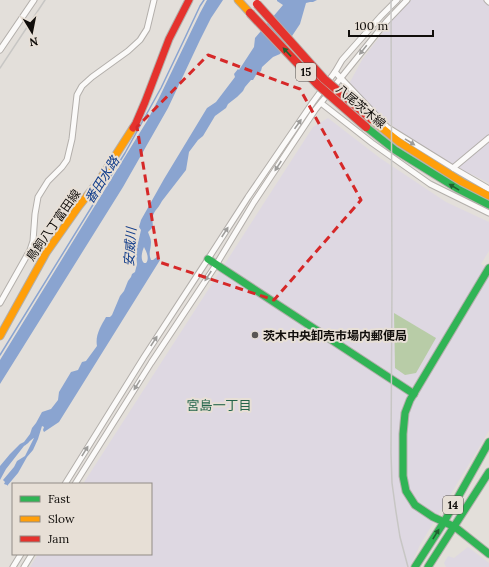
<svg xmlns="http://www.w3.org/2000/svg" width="489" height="567" font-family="Lora,'Noto Sans JP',serif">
	<rect width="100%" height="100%" fill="#e3dfda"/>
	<!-- industrial -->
	<g fill="#ded8e2">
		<path d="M411 0H489V183L449 163 408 138 382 117 352 88 350 82 362 60 396 15Z"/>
		<path d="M328 118 380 158 446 202 489 222V251L481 264 489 269V431L420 545 410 567H30L38 554H151V484H83L313 127Z"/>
		<path d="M468 547 489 563V567H446L444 563 448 556 454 558Z"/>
	</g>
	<!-- green -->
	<path fill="#b8cca7" d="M394 313 436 338 416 373 405 375 395 368Z"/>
	<!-- water -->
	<g fill="#8aa4d0" fill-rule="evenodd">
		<path d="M207 0H223L211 18 200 40 168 108 123 187 0 384V360L147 121 159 98 200 13Z"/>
		<path d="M277 0H317L313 2H310L306 3 300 24 280 54 273 57 262 67 261 71 256 75 253 80H251L245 87 243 91 237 97 228 104 226 108 215 116 203 136 198 140 189 152 186 170 162 201C156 213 151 210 153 227L148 232C149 235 151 239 151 242 151 250 148 252 151 260H153L157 257 160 260 59 422 44 432 43 430 44 427 42 426 38 439 33 450 27 457 18 473 7 486V485L4 484 5 482 3 480 14 467 17 461 25 456 34 438C29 441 28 444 24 446L6 469 0 480V466L10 454 20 444 24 442 30 434 32 428 36 423 42 412 51 409 58 400 59 392 71 372 78 370 82 362 86 361 97 346C95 335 101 326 106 317H110L112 315 120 296 124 291 128 281 131 277 132 274 135 272 137 264 136 252 141 230 139 227 141 220 164 179 207 108 216 102 235 77 234 74 238 69 239 70 254 47 255 38 283 5 277 1ZM144 247C146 251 150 258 146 263H144C140 259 142 252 144 247Z"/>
	</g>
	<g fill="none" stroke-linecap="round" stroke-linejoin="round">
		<!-- stream -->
		<path stroke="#8aa4d0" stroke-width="1.5" d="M0 355 125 153 161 88 183 42 200 6 204 0"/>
		<defs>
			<g id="street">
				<path d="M487 0 489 2"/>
				<path d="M0 50 34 0"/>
				<path d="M335 72 387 127 453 168 489 189"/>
				<path d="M321 103 372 143 430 184 489 213"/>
				<path d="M453 168 489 138"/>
				<path d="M0 303 30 250 33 241 35 214 38 197 48 181 62 167 67 160 72 139 77 95 82 86 92 77 128 51 140 40 147 29 154 0"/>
				<path d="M65 484 144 357 208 259 248 197 313 102 335 72 342 60 381 16 397 0"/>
				<path d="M75 484 151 363 216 265 254 202 315 110 386 22 407 0"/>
				<path d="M13 567 21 554"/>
				<path d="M24 567 32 554"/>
			</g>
			<g id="fast">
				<path d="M366 127 395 150 458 189 489 205"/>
				<path d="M208 259 414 394"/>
				<path d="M489 268 410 400 405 413 403 434V476L406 491 415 505 433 517 455 527 489 554"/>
				<path d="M415 567 444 522 489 442"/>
				<path d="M428 567 489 472"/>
			</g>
			<g id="slow">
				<path d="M238 0 250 13"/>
				<path d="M371 119 399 142 462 182 489 196"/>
				<path d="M0 336 46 253 79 206 101 178 133 128"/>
			</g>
			<path id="jam" d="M133 128 136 123 145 102 169 39 189 0"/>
		</defs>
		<!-- street casing -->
		<use href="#street" stroke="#b3afab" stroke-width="7"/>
		<!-- fast casing -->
		<use href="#fast" stroke="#b3afab" stroke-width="9"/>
		<!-- slow casing -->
		<use href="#slow" stroke="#b3afab" stroke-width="9"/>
		<!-- jam casing -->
		<use href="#jam" stroke="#b3afab" stroke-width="9"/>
		<!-- street -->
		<use href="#street" stroke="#fbfaf9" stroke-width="5"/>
		<!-- fast -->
		<use href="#fast" stroke="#30b455" stroke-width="7"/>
		<!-- slow -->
		<use href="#slow" stroke="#ff9f0a" stroke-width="7"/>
		<!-- jam -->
		<use href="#jam" stroke="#e5322d" stroke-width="7"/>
		<!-- rail -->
		<g stroke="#c7c6c4" stroke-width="1.5">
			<path d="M391 0 392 282 391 453 392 483 396 512 400 537 408 567"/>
			<path d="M0 68 45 0"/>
		</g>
		<defs>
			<g id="jam-bridge">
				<path d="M257 4 324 79 371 119"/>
				<path d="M250 13 318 85 366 127"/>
			</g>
		</defs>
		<!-- jam-bridge casing -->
		<use href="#jam-bridge" stroke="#b8aca7" stroke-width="10" stroke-linecap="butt"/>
		<!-- jam-bridge -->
		<use href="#jam-bridge" stroke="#e5322d" stroke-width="8"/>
	</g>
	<!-- one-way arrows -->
	<defs><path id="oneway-solid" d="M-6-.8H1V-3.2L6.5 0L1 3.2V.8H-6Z"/></defs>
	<g fill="#9d9c9a">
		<use href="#oneway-solid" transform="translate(363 50) rotate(129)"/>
		<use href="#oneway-solid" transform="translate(298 124) rotate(-55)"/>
		<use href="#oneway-solid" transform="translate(410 142) rotate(32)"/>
		<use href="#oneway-solid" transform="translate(278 166) rotate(123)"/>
		<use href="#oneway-solid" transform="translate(225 232) rotate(-57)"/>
		<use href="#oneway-solid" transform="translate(208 276) rotate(123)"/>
		<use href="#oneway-solid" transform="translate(154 341) rotate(-57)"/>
		<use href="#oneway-solid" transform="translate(137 385) rotate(122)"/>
		<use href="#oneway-solid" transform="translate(85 451) rotate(-58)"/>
	</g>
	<g fill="#206130">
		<use href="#oneway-solid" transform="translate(287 52) rotate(-133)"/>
		<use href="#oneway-solid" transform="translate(454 187) rotate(-149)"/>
		<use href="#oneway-solid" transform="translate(436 534) rotate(-58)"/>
	</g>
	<!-- marked area -->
	<path fill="none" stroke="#d62828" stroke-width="3" stroke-dasharray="8 5" stroke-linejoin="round" d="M208 55 300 89 361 200 274 300 159 262 137 127Z"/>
	<!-- markers -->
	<circle fill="#5a5753" stroke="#e7dfd6" stroke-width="1.5" cx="255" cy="335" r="4"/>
	<g text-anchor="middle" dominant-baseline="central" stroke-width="4" stroke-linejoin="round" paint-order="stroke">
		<!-- shield labels -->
		<g fill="#e7dfd6" stroke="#514d48" stroke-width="1">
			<rect x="296" y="63" width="20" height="18" rx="3"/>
			<rect x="443" y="496" width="20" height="18" rx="3"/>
		</g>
		<g font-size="11" font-weight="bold" fill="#110e0b">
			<text x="306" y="72">15</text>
			<text x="453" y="505">14</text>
		</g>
		<!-- street labels -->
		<g font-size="12" fill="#110e0b" stroke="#e7dfd6">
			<text transform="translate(361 106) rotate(40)">八尾茨木線</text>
			<text transform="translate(53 225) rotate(-55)">鳥飼八丁富田線</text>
		</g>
		<!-- poi labels -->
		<g font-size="12" font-weight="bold" fill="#110e0b" stroke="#e7dfd6" text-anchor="start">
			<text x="263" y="335">茨木中央卸売市場内郵便局</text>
		</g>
		<!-- water labels -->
		<g font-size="13" font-style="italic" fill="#113d8b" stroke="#e7dfd6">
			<text transform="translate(102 180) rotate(-58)">番田水路</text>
			<text transform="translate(130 247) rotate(-86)">安威川</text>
		</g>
		<!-- neighbourhood labels -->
		<g font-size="13" fill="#24654b" stroke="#e7dfd6">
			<text x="219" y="405">宮島一丁目</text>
		</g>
	</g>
	<!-- legend -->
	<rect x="12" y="483" width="140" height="72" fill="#e7dfd6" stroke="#918b85"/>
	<rect x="20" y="496" width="20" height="6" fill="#30b455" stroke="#918b85"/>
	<text x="48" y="503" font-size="12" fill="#110e0b">Fast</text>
	<rect x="20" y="516" width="20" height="6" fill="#ff9f0a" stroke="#918b85"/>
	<text x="48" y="523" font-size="12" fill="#110e0b">Slow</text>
	<rect x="20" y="536" width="20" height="6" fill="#e5322d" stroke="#918b85"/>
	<text x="48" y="543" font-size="12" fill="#110e0b">Jam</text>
	<!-- north arrow -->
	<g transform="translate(32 32) rotate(170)" stroke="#e7dfd6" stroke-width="3" paint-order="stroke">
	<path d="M0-3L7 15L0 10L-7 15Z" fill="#110e0b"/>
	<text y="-6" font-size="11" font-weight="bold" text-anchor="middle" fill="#110e0b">N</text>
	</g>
	<!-- scale -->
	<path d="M349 30v6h84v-6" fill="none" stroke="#110e0b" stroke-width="2"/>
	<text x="355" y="30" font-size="12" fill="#110e0b" stroke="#e7dfd6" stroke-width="3" paint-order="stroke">100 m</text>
</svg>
